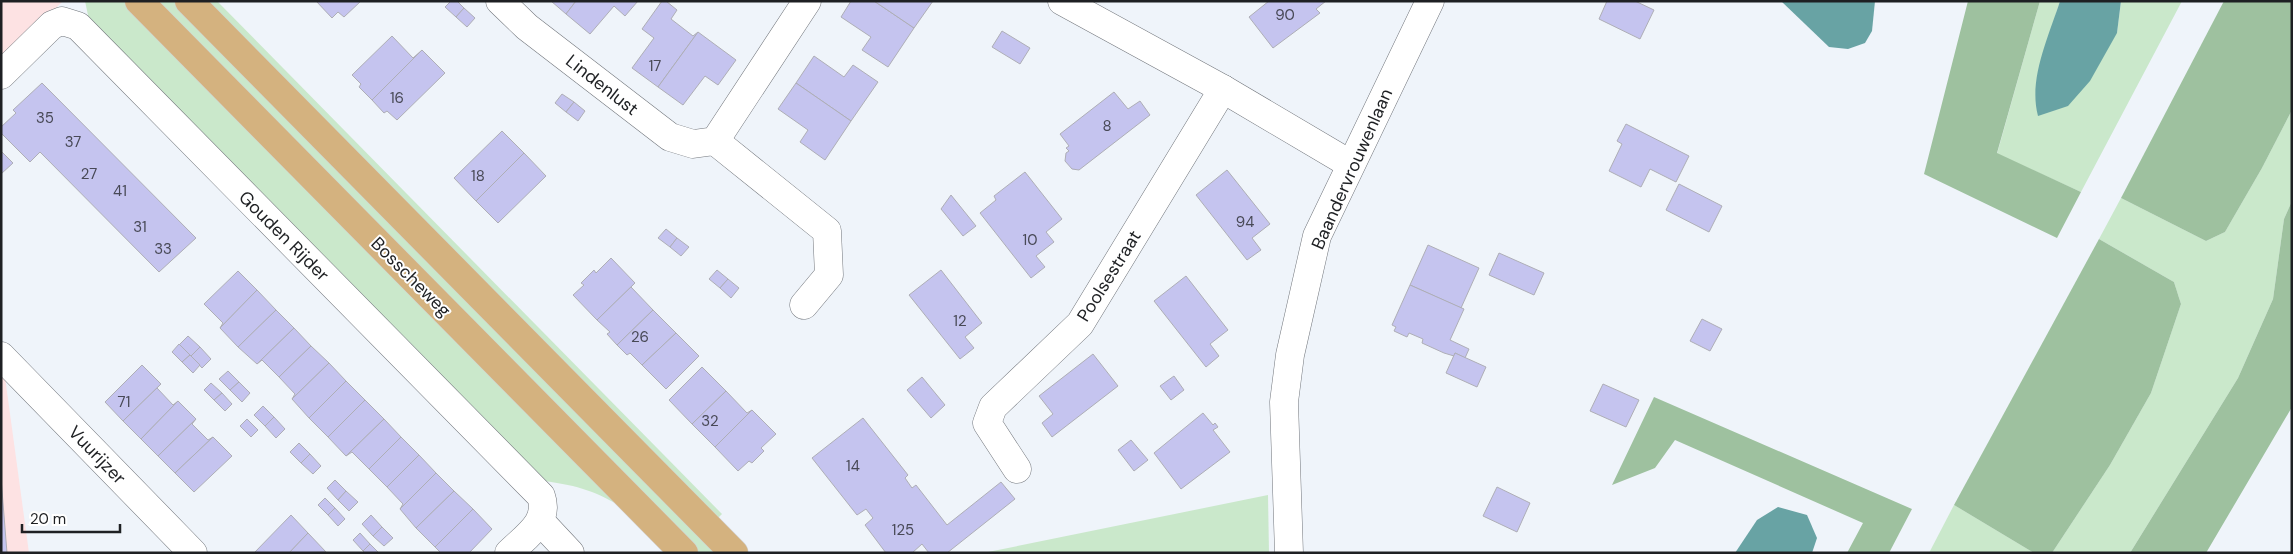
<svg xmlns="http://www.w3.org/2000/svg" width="2293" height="554" font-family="'DM Sans',sans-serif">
	<rect width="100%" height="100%" fill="#eff4fa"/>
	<!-- industrial -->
	<g fill="#fde2e3">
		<path d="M1 1H63L1 63Z"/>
		<path d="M1 373 5 377 29 553H1Z"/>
	</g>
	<!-- green -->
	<g fill="#cae8cb">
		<path d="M85 1H130L625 509C596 491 579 486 545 481L89 20Z"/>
		<path d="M152 1H178L721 553H698Z"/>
		<path d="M200 1H217L722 514 714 522Z"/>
		<path d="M2040 1H2060L2040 66 2117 33 2121 1H2182L2081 192 1997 154Z"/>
		<path d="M2292 110V201L2284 219 2273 299 2238 378 2130 553H2052L2110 465 2151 393 2181 304 2174 282 2099 239 2121 198 2206 241 2225 232 2262 168Z"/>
		<path d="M1268 495 1269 553H983Z"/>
		<path d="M1954 505 2034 553H1929Z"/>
	</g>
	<!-- forest -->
	<g fill="#9ec19f">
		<path d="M1968 1H2040L1997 153 2081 192 2057 238 1924 174Z"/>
		<path d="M2224 1H2292V110L2262 168 2225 232 2206 241 2121 198Z"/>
		<path d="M2292 201V407L2206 553H2130L2238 378 2273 299 2284 219Z"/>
		<path d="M2099 239 2174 282 2181 304 2151 393 2110 465 2052 553H2034L1954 505Z"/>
		<path d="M1654 397 1912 509 1889 553H1847L1863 523 1675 440 1655 468 1612 485Z"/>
	</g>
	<!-- water -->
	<g fill="#68a3a4">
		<path d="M1781 1H1875L1872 31 1865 43 1848 49 1829 47Z"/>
		<path d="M2060 1H2121L2117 33 2090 81 2068 106 2038 116C2028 79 2049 36 2060 1Z"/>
		<path d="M1778 507 1807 515 1817 538 1812 553H1735L1757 520Z"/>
	</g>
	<!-- building -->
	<g fill="#c5c4ef" stroke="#aeaeb6">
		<path d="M316 1H361L344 17 338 12 332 18Z"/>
		<path d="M451 1H457L464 8 456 17 445 7Z"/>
		<path d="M551 1H576L566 14Z"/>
		<path d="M576 1H638L625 16 614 6 590 34 566 14Z"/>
		<path d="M662 1H666L677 10 671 19 693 36 698 32 658 87 632 68 654 38 642 29Z"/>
		<path d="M851 1H874L914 28 888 67 862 50 871 37 841 17Z"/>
		<path d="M874 1H933L914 28Z"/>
		<path d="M1326 1 1316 9 1320 13 1273 48 1249 17 1269 1Z"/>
		<path d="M1607 1H1635L1654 10 1640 39 1599 19Z"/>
		<path d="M464 8 475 18 467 27 456 17Z"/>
		<path d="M1002 31 1030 48 1020 64 992 47Z"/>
		<path d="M698 32 736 60 718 85 705 76 683 105 658 87Z"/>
		<path d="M392 36 413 58 422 50 372 100 359 87 361 84 352 75Z"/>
		<path d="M422 50 445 73 397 120 387 111 384 113 372 100Z"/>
		<path d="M814 56 844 77 853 65 878 82 851 121 796 83Z"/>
		<path d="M42 83 196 238 159 272 40 152 30 162 1 133V127L16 113 13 110Z"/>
		<path d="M796 83 851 121 825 160 800 142 808 130 778 109Z"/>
		<path d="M1114 92 1128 109 1140 101 1150 115 1079 170 1072 169 1065 161 1066 153 1069 151 1066 148 1069 146 1060 134Z"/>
		<path d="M562 94 574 102 566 112 555 103Z"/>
		<path d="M574 102 585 111 578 121 566 112Z"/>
		<path d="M1626 124 1689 156 1676 182 1650 169 1641 187 1609 171 1622 144 1617 141Z"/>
		<path d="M502 131 524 153 476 201 454 178Z"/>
		<path d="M1 151 13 163 1 174Z"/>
		<path d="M524 153 546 176 498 223 476 201Z"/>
		<path d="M1227 170 1270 224 1252 238 1261 250 1247 260 1196 195Z"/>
		<path d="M1025 172 1062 219 1046 232 1054 242 1036 256 1045 267 1031 278 980 213 996 200 994 196Z"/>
		<path d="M1679 184 1722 206 1709 232 1666 210Z"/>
		<path d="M951 195 976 226 963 236 941 209Z"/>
		<path d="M666 229 677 238 670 247 658 238Z"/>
		<path d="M677 238 689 247 681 256 670 247Z"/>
		<path d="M1428 245 1479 268 1461 308 1410 285Z"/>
		<path d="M1499 253 1544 273 1534 295 1489 275Z"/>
		<path d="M611 258 635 283 597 320 573 295 584 285 581 283 594 270 596 273Z"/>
		<path d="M717 270 728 279 720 288 709 279Z"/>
		<path d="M941 270 982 323 965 337 974 348 960 359 909 295Z"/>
		<path d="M238 271 257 290 220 328 223 323 204 304Z"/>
		<path d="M1186 276 1228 330 1210 344 1219 356 1206 367 1154 301Z"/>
		<path d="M728 279 739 288 731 298 720 288Z"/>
		<path d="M635 283 631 287 653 310 617 345 607 334 610 332 597 320Z"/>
		<path d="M1410 285 1464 309 1450 340 1469 349 1465 358 1455 353 1454 356 1444 353 1422 343 1423 339 1409 333 1407 337 1394 331 1396 327 1392 325Z"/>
		<path d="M257 290 276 310 238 347 220 328Z"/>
		<path d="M276 310 294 328 257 364 238 347Z"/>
		<path d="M653 310 676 333 642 365 630 353 627 355 617 345Z"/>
		<path d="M1702 319 1722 329 1710 351 1690 341Z"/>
		<path d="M294 328 311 346 279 377 262 360 257 364Z"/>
		<path d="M676 333 699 356 666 389 642 365Z"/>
		<path d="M188 336 200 347 191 356 179 345Z"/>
		<path d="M179 344 190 355 182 362 172 352Z"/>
		<path d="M311 346 329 363 292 399 295 394 279 377Z"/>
		<path d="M200 347 211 359 202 368 191 356Z"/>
		<path d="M1455 353 1486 367 1477 387 1446 373Z"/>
		<path d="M1093 354 1118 386 1052 437 1042 423 1053 414 1039 396Z"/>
		<path d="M190 355 200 365 193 373 182 362Z"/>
		<path d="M329 363 346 381 309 418 292 399Z"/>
		<path d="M142 365 161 384 123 421 105 402Z"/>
		<path d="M702 367 726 391 692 424 669 400Z"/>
		<path d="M228 371 239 382 230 390 219 379Z"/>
		<path d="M1174 376 1184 390 1171 400 1160 386Z"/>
		<path d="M922 377 945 405 931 418 907 390Z"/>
		<path d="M346 381 365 400 328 437 309 418Z"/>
		<path d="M239 382 250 393 242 402 230 390Z"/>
		<path d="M211 383 222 393 214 400 204 390Z"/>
		<path d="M161 384 157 388 173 405 178 401 141 439 123 421Z"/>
		<path d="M1603 384 1639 400 1626 427 1590 411Z"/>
		<path d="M726 391 747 413 752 410 715 447 692 424Z"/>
		<path d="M222 393 232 404 225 411 214 400Z"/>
		<path d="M365 400 384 419 346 456 328 437Z"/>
		<path d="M178 401 196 419 158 456 141 439Z"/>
		<path d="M263 406 274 417 265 426 254 415Z"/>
		<path d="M752 410 776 434 761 448 764 451 752 463 749 461 738 471 715 447Z"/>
		<path d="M1203 413 1213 425 1215 423 1218 427 1213 430 1230 452 1181 489 1154 453Z"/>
		<path d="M274 417 285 429 276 438 265 426Z"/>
		<path d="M863 418 908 475 905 478 912 488 916 485 947 525 1001 482 1015 499 947 553H929L922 544 912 553H886L865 525 873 518 866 509 857 515 812 458Z"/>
		<path d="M196 419 192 424 208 440 213 437 175 473 158 456Z"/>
		<path d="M247 419 258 430 251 437 240 426Z"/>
		<path d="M384 419 401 437 369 469 352 452 346 456Z"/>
		<path d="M213 437 232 456 194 492 175 473Z"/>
		<path d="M401 437 419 455 387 487 369 469Z"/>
		<path d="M1131 440 1148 460 1134 471 1118 450Z"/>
		<path d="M299 443 310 454 301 463 290 452Z"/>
		<path d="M310 454 321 466 313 474 301 463Z"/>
		<path d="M419 455 436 473 400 509 403 504 387 487Z"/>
		<path d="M436 473 454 491 416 528 400 509Z"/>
		<path d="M1 478 7 553H1Z"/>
		<path d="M335 480 346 491 338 500 327 488Z"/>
		<path d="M1497 487 1530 503 1517 532 1483 516Z"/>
		<path d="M346 491 358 502 349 511 338 500Z"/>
		<path d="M454 491 473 509 435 547 416 528Z"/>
		<path d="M325 498 335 508 328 515 318 505Z"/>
		<path d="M335 508 345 519 338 526 328 515Z"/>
		<path d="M473 509 492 529 469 553H441L435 547Z"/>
		<path d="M291 515 308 533 289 553H254Z"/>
		<path d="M371 515 382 527 373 536 362 524Z"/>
		<path d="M382 527 393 538 384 546 373 536Z"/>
		<path d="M308 533 326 552 289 553Z"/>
		<path d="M360 533 370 544 363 551 353 540Z"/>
		<path d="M370 544 379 553H365L363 551Z"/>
	</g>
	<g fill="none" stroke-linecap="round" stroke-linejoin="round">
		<defs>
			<g id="minor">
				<path d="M500 1 527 27 670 137 693 144 715 141 807 1"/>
				<path d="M1062 1 1223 89 1350 164"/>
				<path d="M1 75 52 25 62 21 78 26 541 496C550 522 526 536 509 553"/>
				<path d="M715 141 827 231 829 275 804 305"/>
				<path d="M1 356 193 553"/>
				<path d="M1017 469 987 423 993 407 1080 324 1223 89"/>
				<path d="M541 522 570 553"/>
				<path d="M1289 553 1284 402 1290 355 1317 236 1430 1"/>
			</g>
			<g id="major">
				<path d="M139 1 684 553"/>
				<path d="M189 1 734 553"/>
			</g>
		</defs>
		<!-- minor casing -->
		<use href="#minor" stroke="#72767c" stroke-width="29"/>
		<!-- major casing -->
		<use href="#major" stroke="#d2d2d3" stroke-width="29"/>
		<!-- minor -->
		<use href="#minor" stroke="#fff" stroke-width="28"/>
		<!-- major -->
		<use href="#major" stroke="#d4b27f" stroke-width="28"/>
	</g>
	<g text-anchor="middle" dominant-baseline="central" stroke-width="4" stroke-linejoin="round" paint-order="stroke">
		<!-- number labels -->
		<g font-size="15" fill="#484956">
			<text x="1285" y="15">90</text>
			<text x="655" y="66">17</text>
			<text x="397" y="98">16</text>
			<text x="45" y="118">35</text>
			<text x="1107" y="126">8</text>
			<text x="73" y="142">37</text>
			<text x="89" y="174">27</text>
			<text x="478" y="176">18</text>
			<text x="120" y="191">41</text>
			<text x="1245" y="222">94</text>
			<text x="140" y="227">31</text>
			<text x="1030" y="240">10</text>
			<text x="163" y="249">33</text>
			<text x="960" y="321">12</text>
			<text x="640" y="337">26</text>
			<text x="124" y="402">71</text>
			<text x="710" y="421">32</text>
			<text x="853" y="466">14</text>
			<text x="903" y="530">125</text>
		</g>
		<!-- street labels -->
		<g font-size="18" fill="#1e2023" stroke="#fff">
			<text transform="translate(602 85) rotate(38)">Lindenlust</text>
			<text transform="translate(1352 169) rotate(-66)">Baandervrouwenlaan</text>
			<text transform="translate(284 236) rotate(45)">Gouden Rijder</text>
			<text transform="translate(1109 276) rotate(-58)">Poolsestraat</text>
			<text transform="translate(411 277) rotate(45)">Bosscheweg</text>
			<text transform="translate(97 455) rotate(46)">Vuurijzer</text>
		</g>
	</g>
	<!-- border -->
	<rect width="2293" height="554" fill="none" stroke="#1e2023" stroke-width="5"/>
	<!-- scale -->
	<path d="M22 524v8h98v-8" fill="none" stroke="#1e2023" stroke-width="2.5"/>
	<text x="30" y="524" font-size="15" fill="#1e2023" stroke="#ffffff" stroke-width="4" paint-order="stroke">20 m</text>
</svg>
